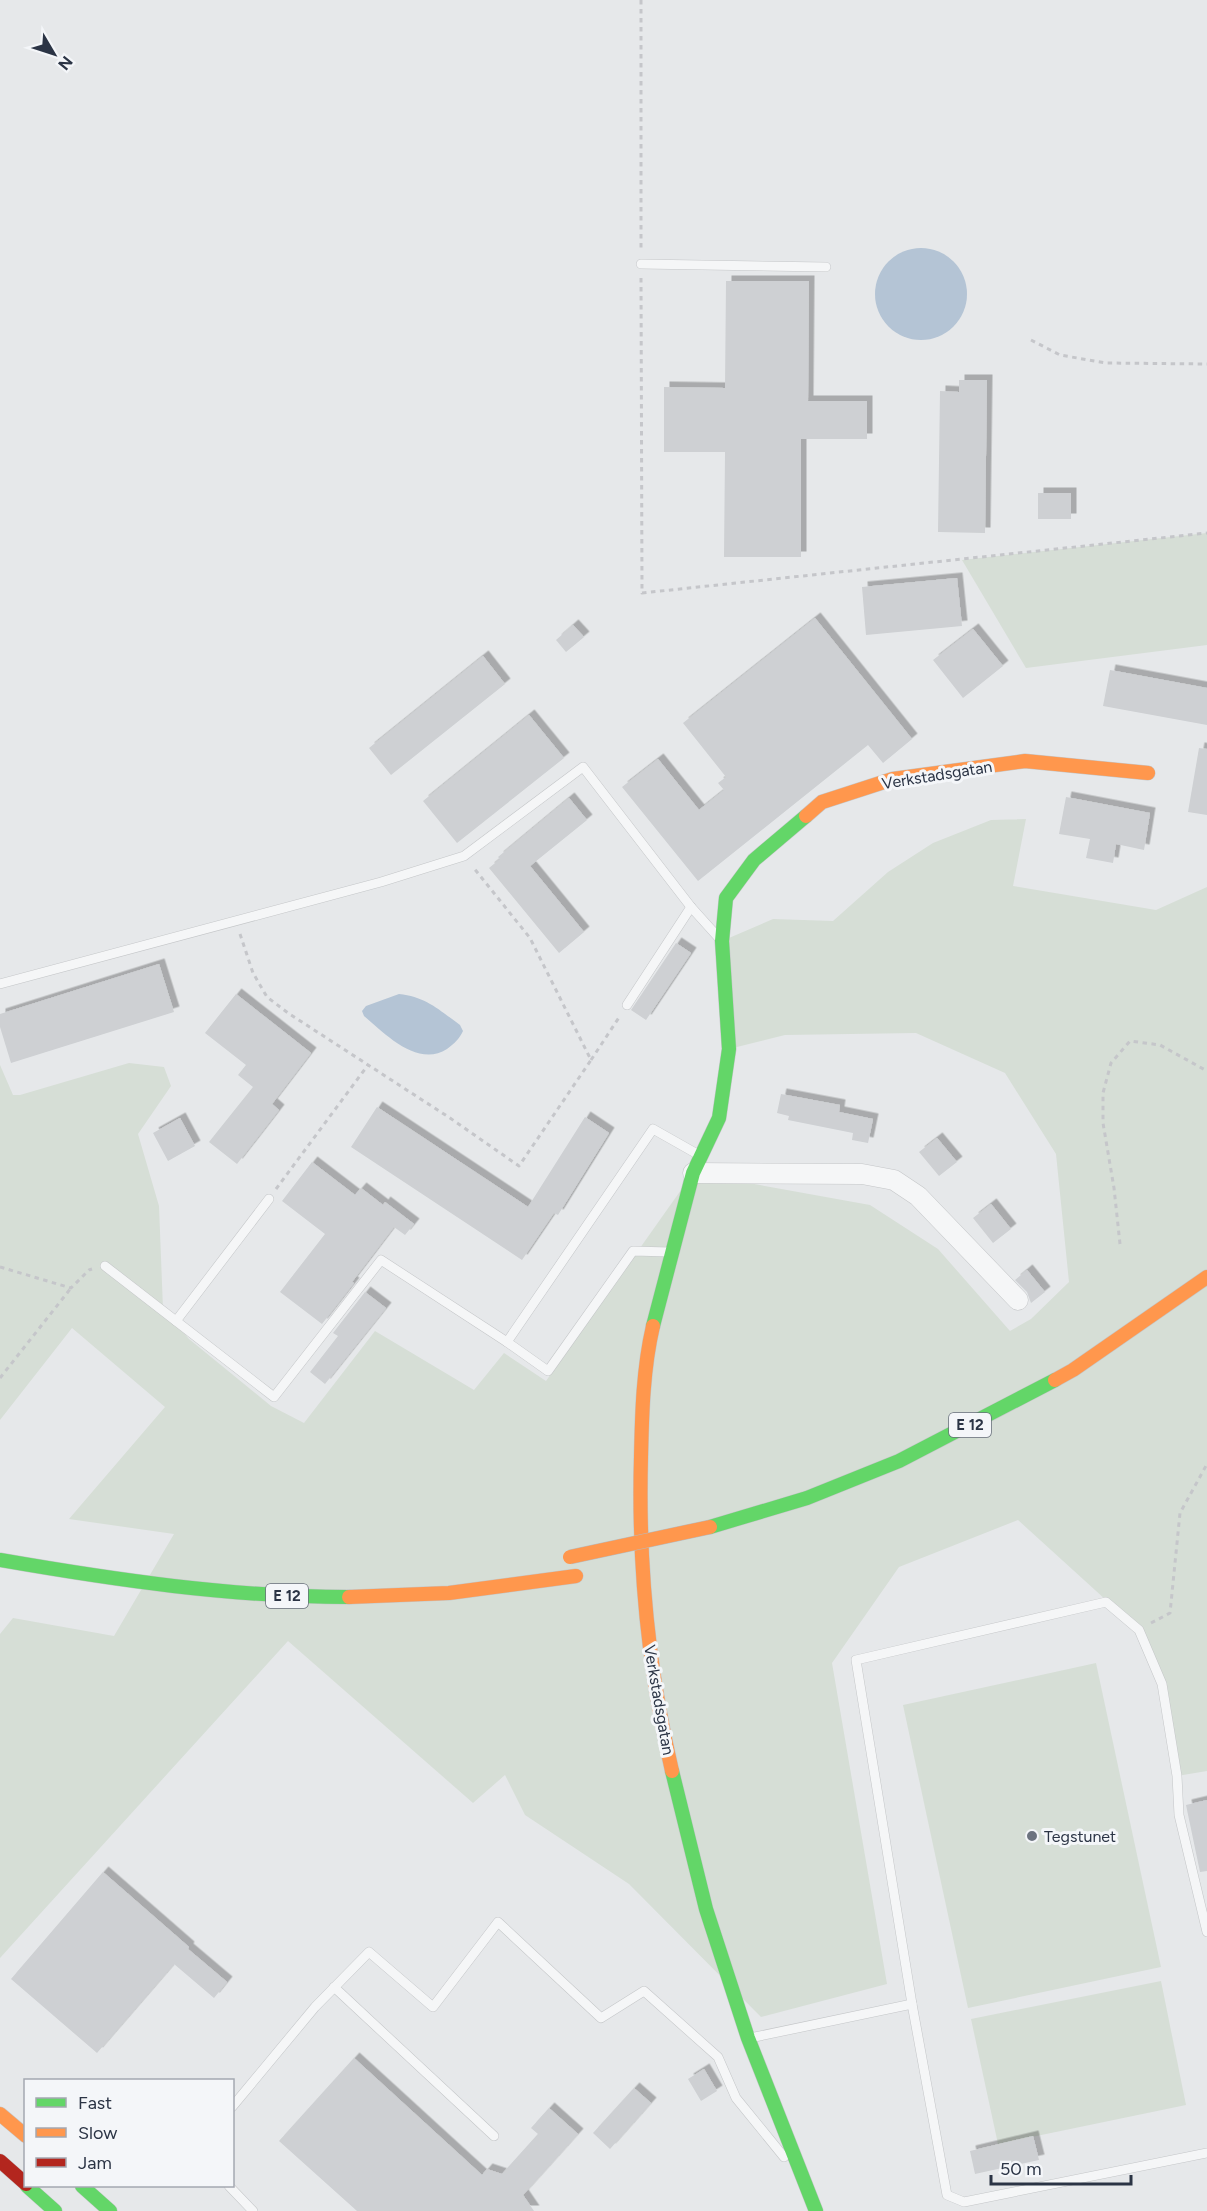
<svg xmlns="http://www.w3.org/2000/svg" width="1207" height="2211" font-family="Figtree,sans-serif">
	<defs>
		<filter id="shadow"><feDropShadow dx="5.5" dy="-5.5" stdDeviation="0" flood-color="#0004"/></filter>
	</defs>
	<rect width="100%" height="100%" fill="#e6e8ea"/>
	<!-- green -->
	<g fill="#d6ded6">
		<path d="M1207 533V645L1026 668 962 560Z"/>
		<path d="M1026 819 1013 886 1156 910 1207 887V1771L1177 1776 1162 1684 1139 1630 1018 1520 899 1567 832 1663 887 1984 761 2017 629 1884 525 1815 505 1775 473 1803 288 1641 0 1958V1634L13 1618 114 1636 174 1534 69 1519 165 1407 72 1328 0 1420V1065L13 1095H20L129 1063 164 1067 171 1086 138 1134 159 1206 163 1309 189 1339 271 1406 304 1423 375 1331 474 1390 504 1353 546 1381 693 1173 870 1205 938 1249 1010 1331 1031 1319 1069 1282 1056 1154 1005 1073 916 1033 785 1035 729 1049 722 941 773 919 833 921 888 872 933 843 991 820Z"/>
		<path d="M1096 1663 1161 1967 968 2008 903 1705Z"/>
		<path d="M1161 1981 1186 2105 998 2144 971 2019Z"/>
	</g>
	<!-- water -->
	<g fill="#b4c4d5">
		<circle cx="921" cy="294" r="46"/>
		<path d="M399 994C426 997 438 1009 460 1025L463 1031C460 1038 454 1044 447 1049 418 1068 385 1034 364 1016L362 1011 366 1006Z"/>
	</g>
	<!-- building -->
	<g fill="#ced0d3" filter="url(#shadow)">
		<path d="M726 281H809L808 401H867V439H801V557H724L725 452H664V387L725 388Z"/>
		<path d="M959 380H987L985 533 938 532 940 391 959 392Z"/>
		<rect x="1038" y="493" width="33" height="26"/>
		<path d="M957 578 962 626 866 635 862 587Z"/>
		<path d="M815 618 912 739 883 763 868 745 698 881 622 787 658 759 699 810 724 790 718 783 726 777 683 723Z"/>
		<path d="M573 625 584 637 566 652 556 640Z"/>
		<path d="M973 629 1003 666 963 698 933 660Z"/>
		<path d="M483 656 505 684 391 775 369 748Z"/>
		<path d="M1110 670 1207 688V725L1103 706Z"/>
		<path d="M529 715 564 758 457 843 423 801Z"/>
		<path d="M1199 748 1207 749V815L1188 812Z"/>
		<path d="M1066 797 1150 813 1144 850 1116 844 1113 863 1086 858 1090 839 1059 834Z"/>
		<path d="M569 798 587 820 530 866 584 932 559 953 489 868 500 859 498 857Z"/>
		<path d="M676 943 691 953 646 1020 631 1010Z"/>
		<path d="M159 964 174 1012 11 1063 0 1027V1014Z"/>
		<path d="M236 994 311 1053 272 1104 279 1110 237 1164 209 1142 253 1087 238 1075 246 1065 205 1033Z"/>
		<path d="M781 1094 840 1105 839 1112 873 1119 868 1143 852 1140 853 1133 788 1120 789 1116 777 1113Z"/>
		<path d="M377 1107 528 1207 585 1117 609 1133 558 1215 554 1213 522 1260 351 1147Z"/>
		<path d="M180 1118 195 1146 168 1161 153 1133Z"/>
		<path d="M937 1138 957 1162 939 1176 919 1152Z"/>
		<path d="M312 1162 355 1195 361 1188 383 1205 385 1202 414 1224 405 1235 394 1227 352 1282 354 1283 322 1324 280 1292 325 1234 282 1201Z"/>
		<path d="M991 1204 1011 1229 993 1243 973 1218Z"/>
		<path d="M1027 1270 1045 1292 1031 1303 1027 1292 1015 1280Z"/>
		<path d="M365 1292 386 1308 325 1384 310 1372 338 1336 333 1333Z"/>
		<path d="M1207 1800V1871L1200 1872 1186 1805Z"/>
		<path d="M103 1872 189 1947 188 1949 227 1982 214 1998 174 1964 97 2053 11 1979Z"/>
		<path d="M354 2058 482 2175 487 2169 502 2174 538 2134 531 2128 549 2108 578 2134 523 2195 534 2211H357L279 2141Z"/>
		<path d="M704 2069 717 2091 701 2101 688 2079Z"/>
		<path d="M634 2088 651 2103 610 2149 593 2133Z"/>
		<path d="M1033 2136 1039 2160 975 2174 970 2151Z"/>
	</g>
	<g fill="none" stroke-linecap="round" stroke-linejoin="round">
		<defs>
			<g id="lane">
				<path d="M641 264 826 267"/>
				<path d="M0 984 381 882 464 856 583 767 691 907 718 937"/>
				<path d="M627 1005 691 907"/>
				<path d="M669 1252 633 1251 548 1371 507 1342 653 1129 699 1155"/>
				<path d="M105 1266 274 1397 381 1260 507 1342"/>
				<path d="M176 1321 269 1199"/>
				<path d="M334 1987 494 2136"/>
				<path d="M912 2004 856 1660 1106 1602 1139 1630 1162 1684 1177 1776 1179 1815 1207 1932"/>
				<path d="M750 2038 912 2004 947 2195 964 2202 1207 2153"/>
				<path d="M232 2107 315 2007 369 1952 433 2007 498 1922 601 2018 644 1991 718 2057 736 2098 784 2157"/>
				<path d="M229 2186 253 2211"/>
			</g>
			<path id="street" d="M693 1173 862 1174 894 1180 918 1196 1018 1300"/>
			<g id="fast">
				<path d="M653 1326 693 1173 719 1118 729 1049 722 941 726 898 754 860 806 816"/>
				<path d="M710 1527 807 1498 899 1461 1055 1380"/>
				<path d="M0 1560C115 1580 231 1597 349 1597"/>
				<path d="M672 1771 706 1909 748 2038 816 2211"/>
				<path d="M27 2186 55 2211"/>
				<path d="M82 2186 110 2211"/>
			</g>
			<g id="slow">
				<path d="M806 816 822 802 893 779 1025 761 1148 773"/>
				<path d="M653 1326C643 1369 642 1413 641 1457 638 1563 648 1668 672 1771"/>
				<path d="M1055 1380 1073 1370 1207 1277"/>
				<path d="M349 1597 449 1593 576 1576"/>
				<path d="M0 2114 26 2136"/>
			</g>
			<path id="jam" d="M0 2161 26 2184"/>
		</defs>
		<!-- lane casing -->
		<use href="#lane" stroke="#c4c6c8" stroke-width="10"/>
		<!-- street casing -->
		<use href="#street" stroke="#c4c6c8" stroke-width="21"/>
		<!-- fast casing -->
		<use href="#fast" stroke="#c4c6c8" stroke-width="15"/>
		<!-- slow casing -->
		<use href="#slow" stroke="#c4c6c8" stroke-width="15"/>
		<!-- jam casing -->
		<use href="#jam" stroke="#c4c6c8" stroke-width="15"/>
		<!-- path -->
		<g stroke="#c5c6ca" stroke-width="3" stroke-dasharray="4.5 4.5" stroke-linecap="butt">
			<path d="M641 0V250"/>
			<path d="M641 278 642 593 1207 533"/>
			<path d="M1031 340 1060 355 1106 363 1207 364"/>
			<path d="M240 934 253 973 267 997 288 1013 450 1118 519 1166 591 1060 530 938 473 867"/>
			<path d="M591 1060 620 1016"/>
			<path d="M276 1189 368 1065"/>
			<path d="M1120 1244 1114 1188 1103 1123V1093L1111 1063 1130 1041 1160 1045 1207 1071"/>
			<path d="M0 1267 71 1288 89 1270 92 1269"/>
			<path d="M0 1378 71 1288"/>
			<path d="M1151 1623 1170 1613 1180 1513 1207 1464"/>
		</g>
		<!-- lane -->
		<use href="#lane" stroke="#f5f6f7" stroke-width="9"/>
		<!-- street -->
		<use href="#street" stroke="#f5f6f7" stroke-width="20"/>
		<!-- fast -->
		<use href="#fast" stroke="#63d668" stroke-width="14"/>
		<!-- slow -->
		<use href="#slow" stroke="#ff974d" stroke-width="14"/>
		<!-- jam -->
		<use href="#jam" stroke="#b3261e" stroke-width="14"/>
		<defs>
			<path id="slow-bridge" d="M570 1557 710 1527"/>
		</defs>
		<!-- slow-bridge casing -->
		<use href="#slow-bridge" stroke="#b8bbbf" stroke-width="15" stroke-linecap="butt"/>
		<!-- slow-bridge -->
		<use href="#slow-bridge" stroke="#ff974d" stroke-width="14"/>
	</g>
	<!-- markers -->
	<circle fill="#6c737f" stroke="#f4f6f9" stroke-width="2" cx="1032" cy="1836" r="6"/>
	<g text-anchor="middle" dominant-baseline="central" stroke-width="6" stroke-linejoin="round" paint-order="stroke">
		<!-- shield labels -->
		<g fill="#f4f6f9" stroke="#676e7b" stroke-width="1.5">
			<rect x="949" y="1413" width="42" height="24" rx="4.5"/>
			<rect x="266" y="1584" width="42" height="24" rx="4.5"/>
		</g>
		<g font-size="15" font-weight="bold" fill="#2b3445">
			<text x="970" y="1425">E 12</text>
			<text x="287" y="1596">E 12</text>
		</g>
		<!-- street labels -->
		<g font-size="16" fill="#2b3445" stroke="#f4f6f9">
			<text transform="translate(937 775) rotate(-9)">Verkstadsgatan</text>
			<text transform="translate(659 1700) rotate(80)">Verkstadsgatan</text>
		</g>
		<!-- poi labels -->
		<g font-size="16" fill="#2b3445" stroke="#f4f6f9" text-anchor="start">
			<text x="1044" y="1836">Tegstunet</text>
		</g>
	</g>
	<!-- legend -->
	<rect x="24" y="2079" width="210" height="108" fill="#f4f6f9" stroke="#a4a8b1" stroke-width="1.5"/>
	<rect x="36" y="2098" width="30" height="9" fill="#63d668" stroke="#a4a8b1" stroke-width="1.5"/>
	<text x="78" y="2109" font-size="18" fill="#2b3445">Fast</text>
	<rect x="36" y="2128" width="30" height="9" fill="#ff974d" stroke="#a4a8b1" stroke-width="1.5"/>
	<text x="78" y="2139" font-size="18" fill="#2b3445">Slow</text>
	<rect x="36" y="2158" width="30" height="9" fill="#b3261e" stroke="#a4a8b1" stroke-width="1.5"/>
	<text x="78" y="2169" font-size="18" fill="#2b3445">Jam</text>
	<!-- north arrow -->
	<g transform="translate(54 54) rotate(129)" stroke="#f4f6f9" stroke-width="4.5" paint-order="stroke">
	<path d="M0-4.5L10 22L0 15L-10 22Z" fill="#2b3445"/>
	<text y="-9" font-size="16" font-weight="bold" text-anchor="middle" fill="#2b3445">N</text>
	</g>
	<!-- scale -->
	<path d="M991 2175v9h140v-9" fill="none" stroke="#2b3445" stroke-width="3"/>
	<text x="1000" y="2175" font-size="18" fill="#2b3445" stroke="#f4f6f9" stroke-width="4.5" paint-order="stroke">50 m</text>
</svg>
